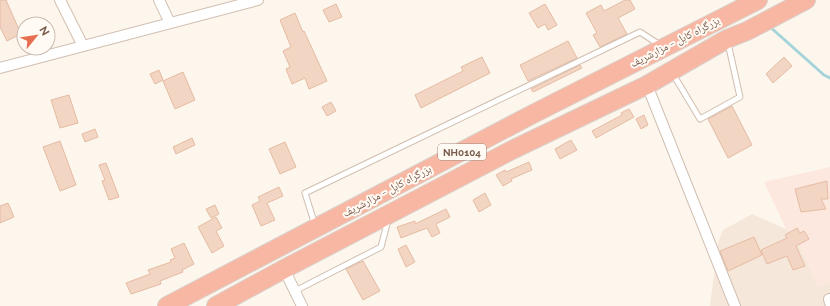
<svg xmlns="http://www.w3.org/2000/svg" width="830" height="306" font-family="Raleway,'Noto Naskh Arabic',sans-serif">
	<rect width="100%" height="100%" fill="#fdf6ec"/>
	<!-- residential -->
	<path fill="#f5e8da" d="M752 214 786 229 796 236 818 287 830 282V306H710L718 243 723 230Z"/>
	<!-- commercial -->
	<path fill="#fde8e0" d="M830 167V282L818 288 796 237 786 229 764 182Z"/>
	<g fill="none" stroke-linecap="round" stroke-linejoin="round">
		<!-- stream -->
		<path stroke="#a5d3da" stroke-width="3" d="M769 26 824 75 830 78"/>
	</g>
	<!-- building -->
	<g fill="#f3d5c3" stroke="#e6bba3">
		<path d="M0 0H6L21 34 7 41 0 27Z"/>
		<path d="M625 0H630L635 9 618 18 627 34 600 47 593 35 597 33 586 13 601 5 604 11Z"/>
		<path d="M336 4 342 17 329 22 323 10Z"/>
		<path d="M545 4 557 25 548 30 545 24 538 28 529 13Z"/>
		<path d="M295 13 303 32 304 31 327 81 309 89 305 78 292 84 286 69 290 67 283 51 291 47 280 20Z"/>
		<path d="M568 41 577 58 528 81 520 65Z"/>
		<path d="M482 57 490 73 421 108 415 95 463 71 461 67Z"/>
		<path d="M784 57 792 66 773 83 766 74Z"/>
		<path d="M580 65 582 68 533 92 531 89Z"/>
		<path d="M159 70 163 80 155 84 150 74Z"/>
		<path d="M183 72 195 100 175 109 163 81Z"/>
		<path d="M69 95 78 123 60 128 51 100Z"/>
		<path d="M331 102 336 111 327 116 322 107Z"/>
		<path d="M732 106 752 145 728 158 708 119Z"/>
		<path d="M629 109 634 117 596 138 592 131 622 115 621 113Z"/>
		<path d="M644 115 648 125 641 129 636 119Z"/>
		<path d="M95 129 98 137 85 142 82 134Z"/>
		<path d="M192 138 195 145 176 154 173 147Z"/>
		<path d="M571 140 577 150 560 159 555 149Z"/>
		<path d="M60 141 76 185 60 191 43 147Z"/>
		<path d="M285 142 296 167 280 174 269 149Z"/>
		<path d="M529 162 532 170 511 179 512 181 503 186 496 175 505 170 506 172Z"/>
		<path d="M106 163 119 197 109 200 102 181 105 180 99 165Z"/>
		<path d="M827 181 828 199H821L826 209 801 212 795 189Z"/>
		<path d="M279 187 283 196 267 203 275 220 261 226 252 205 260 201 258 197Z"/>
		<path d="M485 193 491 205 479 212 473 200Z"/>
		<path d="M8 203 14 217 0 223V206Z"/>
		<path d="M215 205 219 214 211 218 206 209Z"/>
		<path d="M446 209 450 217 436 224 440 233 432 237 427 228 401 238 397 227 415 221V224Z"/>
		<path d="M216 217 222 228 216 231 224 246 212 253 198 227Z"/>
		<path d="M797 228 800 233 804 231 809 239 796 246 805 266 793 270 787 256 767 264 761 250 787 238 785 235Z"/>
		<path d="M754 237 762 255 728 271 720 251Z"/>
		<path d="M184 243 194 264 182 270 183 272 160 281 161 284 131 294 126 283 150 274 148 270 171 262 170 260 175 258 171 249Z"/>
		<path d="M406 245 415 262 406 267 398 249Z"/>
		<path d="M363 261 380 291 363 300 346 269Z"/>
	</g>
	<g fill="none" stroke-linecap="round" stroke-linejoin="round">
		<defs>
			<g id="lane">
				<path d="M673 74 700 119 740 97 728 43"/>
				<path d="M315 225 305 193 640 32 660 45"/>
				<path d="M295 291 381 247 388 220"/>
			</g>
			<g id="street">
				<path d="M60 0 83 46"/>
				<path d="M159 0 170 23"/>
				<path d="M0 68 258 0"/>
				<path d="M647 85 735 306"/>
				<path d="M284 269 302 306"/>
				<path d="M829 299 830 303"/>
			</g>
			<g id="highway">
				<path d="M167 306 533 114 758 0"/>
				<path d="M216 306 284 269 510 151 647 85 727 39 747 31 806 0"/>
			</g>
		</defs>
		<!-- lane casing -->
		<use href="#lane" stroke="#d1beb0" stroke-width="7"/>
		<!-- street casing -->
		<use href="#street" stroke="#d1beb0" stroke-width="12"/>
		<!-- highway casing -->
		<use href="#highway" stroke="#dad1cd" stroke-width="20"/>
		<!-- lane -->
		<use href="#lane" stroke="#fff" stroke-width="5"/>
		<!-- street -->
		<use href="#street" stroke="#fff" stroke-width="10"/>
		<!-- highway -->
		<use href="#highway" stroke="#f7b7a3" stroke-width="18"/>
	</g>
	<g text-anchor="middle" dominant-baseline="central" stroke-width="4" stroke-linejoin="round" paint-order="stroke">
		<!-- shield labels -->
		<rect fill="#fffaf3" stroke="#a28b7f" stroke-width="1" x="438" y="144" width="48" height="16" rx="3"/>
		<g font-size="10" font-weight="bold" fill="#7a5c4d">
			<text x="462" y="152">NH0104</text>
		</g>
		<!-- street labels -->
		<g font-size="11" fill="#7a5c4d" stroke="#fffaf3">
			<text transform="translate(675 42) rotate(-27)">بزرگراه کابل - مزارشریف</text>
			<text transform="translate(387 191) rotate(-28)">بزرگراه کابل - مزارشریف</text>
		</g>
	</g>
	<!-- north arrow -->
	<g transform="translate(36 36) rotate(60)"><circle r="19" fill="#fffaf3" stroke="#cabbb1"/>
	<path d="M0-3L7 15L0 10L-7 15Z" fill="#e76f51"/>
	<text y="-6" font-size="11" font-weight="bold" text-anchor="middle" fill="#7a5c4d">N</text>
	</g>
</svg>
